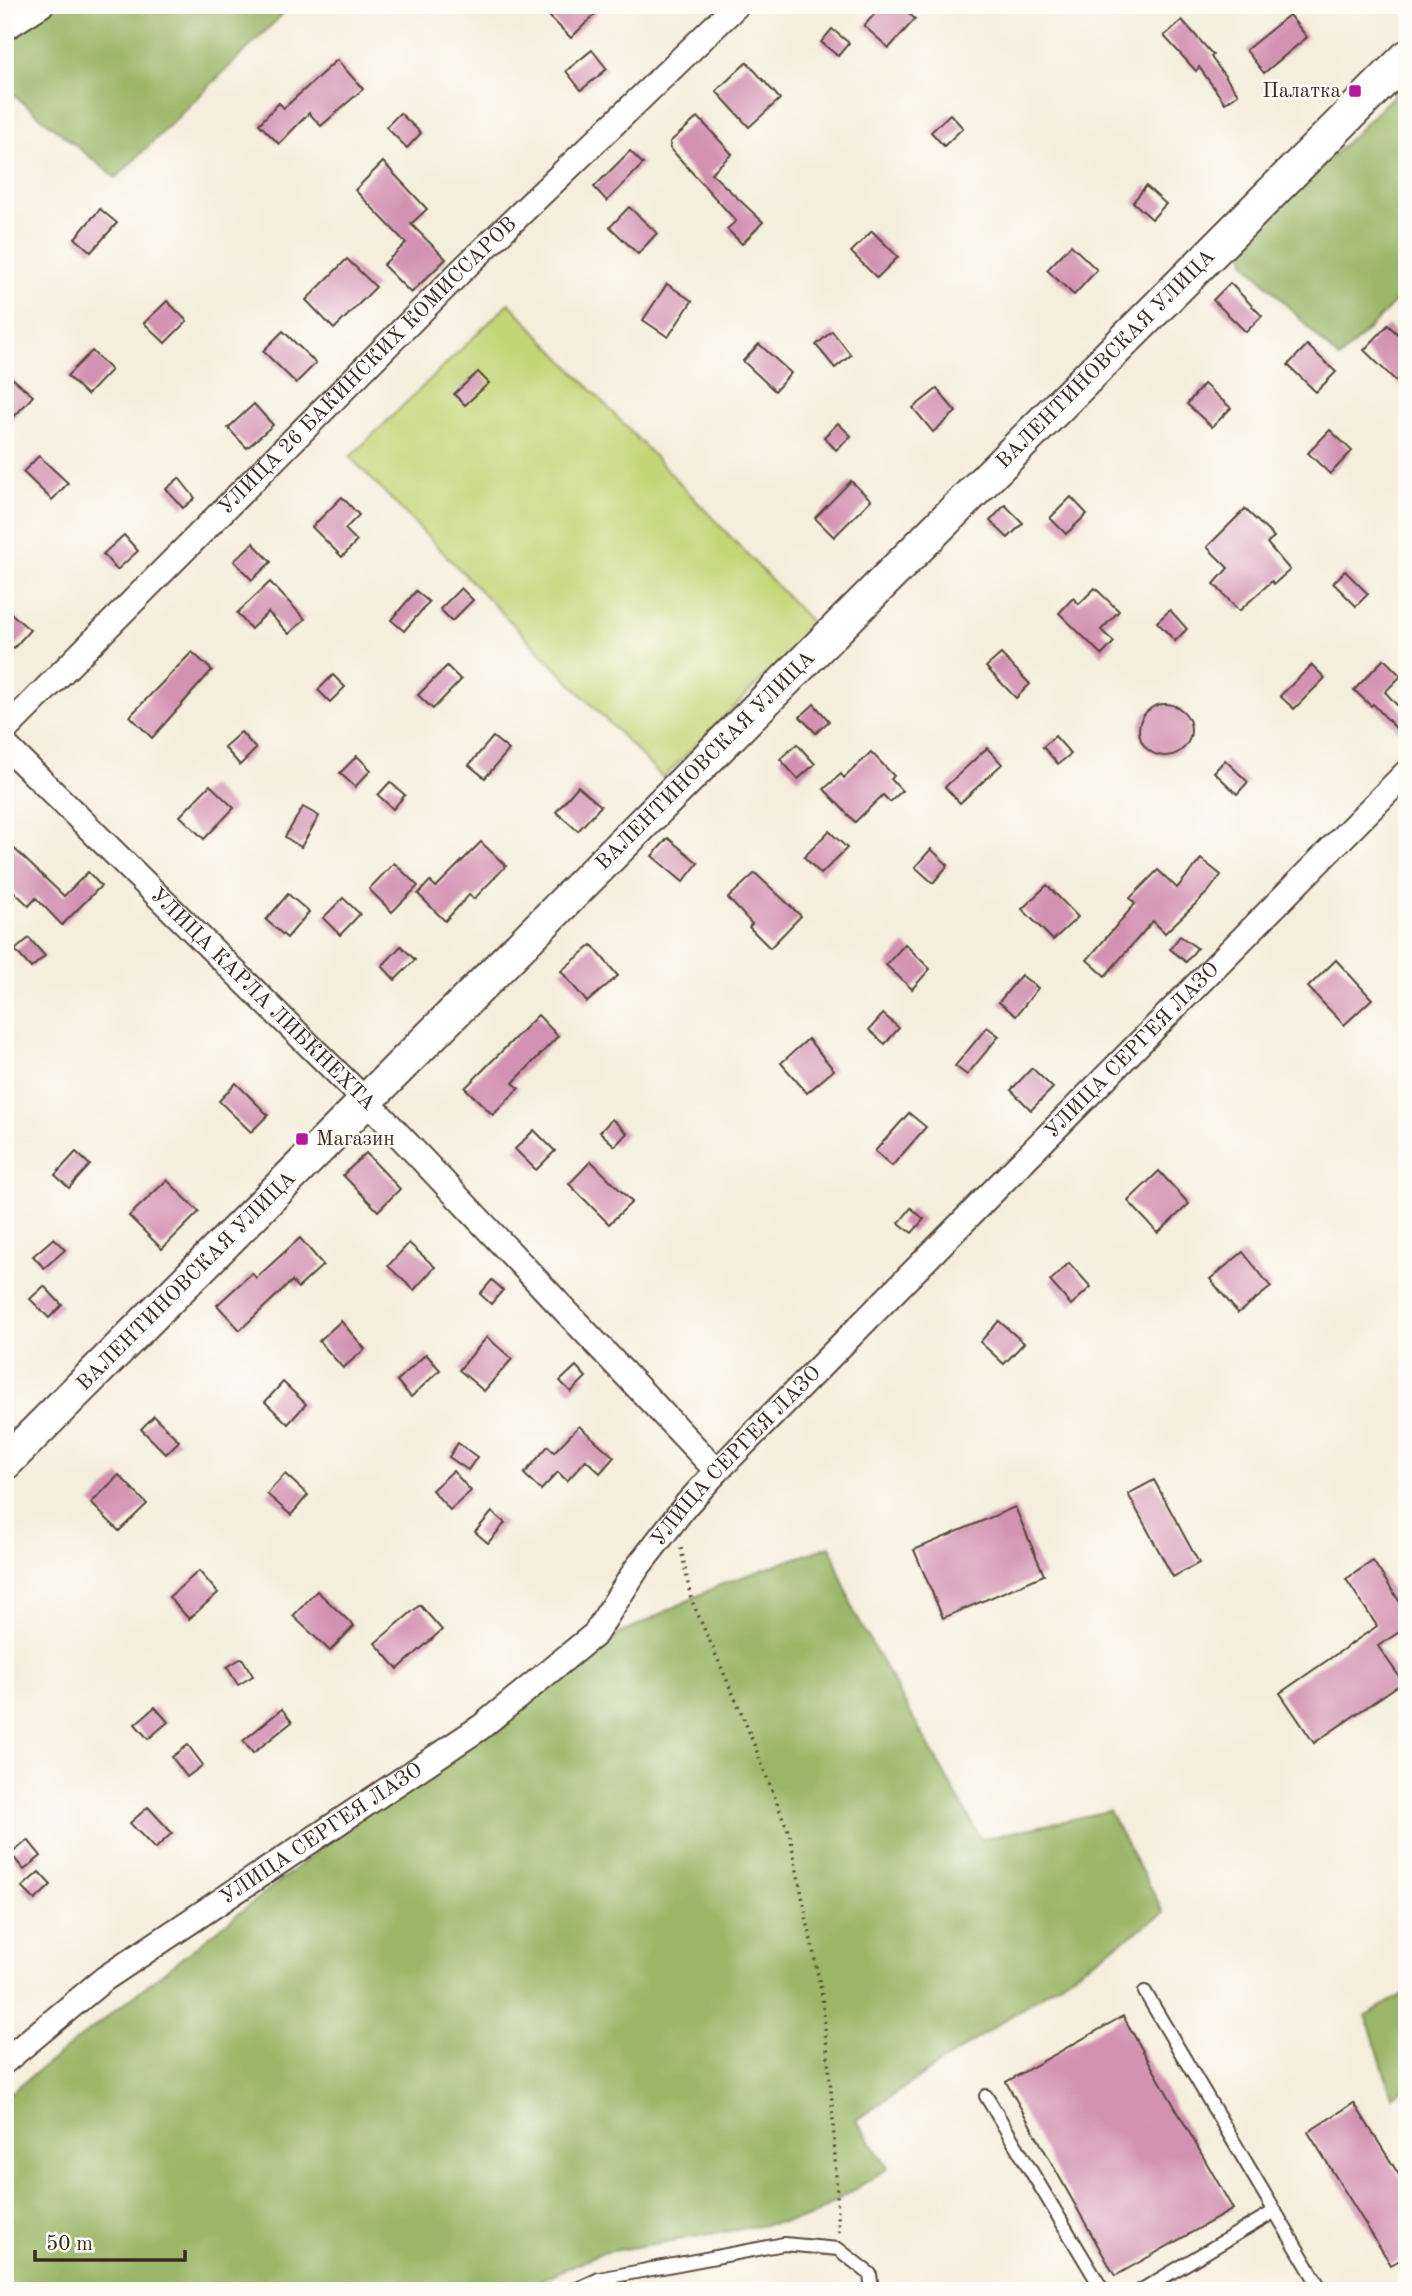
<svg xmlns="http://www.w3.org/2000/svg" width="1412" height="2296" font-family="'Old Standard TT',serif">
	<rect width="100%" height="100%" fill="#fdfcf7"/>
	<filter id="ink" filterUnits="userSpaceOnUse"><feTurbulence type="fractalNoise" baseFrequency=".0143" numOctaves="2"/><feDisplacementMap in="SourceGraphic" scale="14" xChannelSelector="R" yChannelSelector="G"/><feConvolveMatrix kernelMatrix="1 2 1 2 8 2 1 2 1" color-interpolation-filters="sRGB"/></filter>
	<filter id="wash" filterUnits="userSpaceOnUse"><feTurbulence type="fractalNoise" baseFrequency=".00686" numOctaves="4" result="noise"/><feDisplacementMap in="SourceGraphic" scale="28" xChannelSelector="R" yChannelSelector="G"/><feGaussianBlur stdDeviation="1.57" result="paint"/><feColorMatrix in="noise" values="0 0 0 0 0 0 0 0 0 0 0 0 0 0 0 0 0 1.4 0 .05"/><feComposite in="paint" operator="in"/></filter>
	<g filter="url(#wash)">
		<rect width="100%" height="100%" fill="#f5eedc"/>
		<!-- green -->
		<path fill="#c4d577" stroke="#80804a" stroke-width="2" d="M509 303 815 626 663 778 350 457Z"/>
		<!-- forest -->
		<g fill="#9bb668" stroke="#6b7043" stroke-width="2">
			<path d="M5 5H292L116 178 5 88Z"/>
			<path d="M1407 82V290L1339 359 1245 262 1243 245Z"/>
			<path d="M830 1546 855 1614 981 1839 1109 1811 1164 1913 856 2120 888 2168 811 2217 601 2253 516 2291H5V2097L552 1667 722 1584Z"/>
			<path d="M1407 1992V2086L1392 2096 1366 2015Z"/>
		</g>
		<g id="blocks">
			<!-- building -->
			<g fill="#d392b1">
				<path d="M554 5H604L571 38 546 13Z"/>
				<path d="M882 5H900L915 19 889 48 864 26Z"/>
				<path d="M1289 15 1307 37 1264 73 1246 50Z"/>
				<path d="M1182 20 1213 55 1211 57 1238 94 1225 103 1199 67 1196 71 1164 36Z"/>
				<path d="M832 29 849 43 838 56 821 42Z"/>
				<path d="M592 50 607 69 581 90 566 71Z"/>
				<path d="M337 60 363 89 321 126 309 113 279 144 259 124 279 103 284 108Z"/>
				<path d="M747 62 780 99 749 127 716 91Z"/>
				<path d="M400 113 421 133 407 148 386 127Z"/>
				<path d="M950 114 963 128 944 146 931 132Z"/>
				<path d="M698 117 732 154 711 173 763 222 742 244 727 229 736 221 670 148V142Z"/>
				<path d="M630 151 643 164 607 201 594 187Z"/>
				<path d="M383 162 427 209 411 224 446 259 411 293 383 265 406 243 355 190Z"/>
				<path d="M1146 186 1166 204 1152 219 1133 202Z"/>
				<path d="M629 207 657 233 638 254 610 227Z"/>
				<path d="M100 209 117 223 91 252 75 238Z"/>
				<path d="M872 231 898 257 877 278 851 252Z"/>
				<path d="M1071 245 1097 270 1074 295 1047 270Z"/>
				<path d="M347 259 376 287 334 329 306 300Z"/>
				<path d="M1230 283 1262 316 1246 332 1213 300Z"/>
				<path d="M667 284 692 301 668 337 643 320Z"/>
				<path d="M167 301 187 321 165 343 144 323Z"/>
				<path d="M1388 325 1407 343V392L1364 350Z"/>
				<path d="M283 331 316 363 296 383 263 351Z"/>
				<path d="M832 331 851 355 835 368 816 345Z"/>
				<path d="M759 344 791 373 775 391 743 361Z"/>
				<path d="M1307 345 1336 372 1316 392 1288 365Z"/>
				<path d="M92 351 111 370 87 395 67 376Z"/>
				<path d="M5 372 33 396 5 427Z"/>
				<path d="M478 372 489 383 465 405 454 394Z"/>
				<path d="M1204 384 1231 408 1212 427 1187 404Z"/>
				<path d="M937 389 956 412 933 432 913 408Z"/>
				<path d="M254 404 273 425 247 448 228 428Z"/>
				<path d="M838 423 851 436 836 450 824 437Z"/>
				<path d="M1330 430 1352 451 1330 474 1308 453Z"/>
				<path d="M39 456 68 483 52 500 23 472Z"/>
				<path d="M179 478 195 498 183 508 166 489Z"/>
				<path d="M851 481 871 500 834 537 815 518Z"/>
				<path d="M342 497 359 515 345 529 357 541 342 557 312 527Z"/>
				<path d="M1071 497 1087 514 1066 534 1050 518Z"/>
				<path d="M1005 505 1023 523 1008 538 990 521Z"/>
				<path d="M1245 509 1274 537 1267 543 1290 570 1274 584 1272 581 1239 611 1214 584 1228 568 1207 547Z"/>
				<path d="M124 535 138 551 117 570 103 554Z"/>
				<path d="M253 543 271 562 252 580 234 561Z"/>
				<path d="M1345 571 1368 594 1356 606 1333 583Z"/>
				<path d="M270 582 305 619 289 634 268 612 251 629 237 613Z"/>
				<path d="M461 588 473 600 452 621 440 609Z"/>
				<path d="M1095 588 1119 611 1101 630 1114 642 1102 655 1059 613 1073 598 1079 604Z"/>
				<path d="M416 591 429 602 404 631 391 620Z"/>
				<path d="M5 608 30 630 14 648 5 641Z"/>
				<path d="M1170 610 1187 629 1175 641 1157 622Z"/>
				<path d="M192 652 212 670 152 738 130 716Z"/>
				<path d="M1001 654 1030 684 1016 698 986 667Z"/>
				<path d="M1384 659 1401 676 1385 692 1407 716V740L1373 704 1371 706 1354 690Z"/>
				<path d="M1312 665 1325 678 1294 709 1280 696Z"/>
				<path d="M447 666 461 680 433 709 418 695Z"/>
				<path d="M333 675 345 687 330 702 318 690Z"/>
				<path d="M814 704 829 721 816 733 800 717Z"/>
				<circle cx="1165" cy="730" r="26"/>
				<path d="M241 732 256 749 240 765 224 747Z"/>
				<path d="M1055 736 1071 754 1058 764 1043 747Z"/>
				<path d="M493 737 509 750 485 778 469 765Z"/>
				<path d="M797 744 815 764 798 779 780 759Z"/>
				<path d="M987 748 1002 764 960 803 945 787Z"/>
				<path d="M871 752 894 776 891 779 902 791 890 802 883 795 855 822 824 789 841 774 844 778Z"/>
				<path d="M357 756 371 770 355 787 340 773Z"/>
				<path d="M1225 760 1248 782 1237 794 1214 772Z"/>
				<path d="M390 782 405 795 393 809 378 795Z"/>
				<path d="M210 785 234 808 204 839 180 816Z"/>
				<path d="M578 786 601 806 578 831 556 812Z"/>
				<path d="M303 807 319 816 301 847 285 837Z"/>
				<path d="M829 831 847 848 821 874 804 857Z"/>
				<path d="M668 838 698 863 683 882 652 856Z"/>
				<path d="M5 840 64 896 88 872 101 886 62 925 36 898 29 906 5 883Z"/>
				<path d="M481 842 506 866 474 899 469 895 445 921 418 894 430 881 436 887Z"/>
				<path d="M931 849 948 865 933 883 915 867Z"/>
				<path d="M1201 859 1221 875 1208 892 1165 933 1153 921 1105 976 1087 960 1135 904 1130 898 1158 870 1177 888Z"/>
				<path d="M394 863 418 886 392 912 369 889Z"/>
				<path d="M755 873 801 916 770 948 749 927 752 924 728 898Z"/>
				<path d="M1047 885 1078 917 1053 940 1022 909Z"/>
				<path d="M288 894 309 912 287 938 266 920Z"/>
				<path d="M343 898 360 914 340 935 323 918Z"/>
				<path d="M1180 936 1197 948 1186 962 1170 949Z"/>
				<path d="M29 938 45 956 31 968 15 950Z"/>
				<path d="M905 944 930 969 912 989 886 965Z"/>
				<path d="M592 945 618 976 587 1002 561 971Z"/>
				<path d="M401 946 415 960 395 980 382 966Z"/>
				<path d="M1336 960 1372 999 1344 1025 1308 987Z"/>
				<path d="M1021 975 1038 988 1016 1016 999 1002Z"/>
				<path d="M883 1014 899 1028 885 1044 869 1030Z"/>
				<path d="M538 1015 558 1036 513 1083 519 1088 493 1115 465 1088Z"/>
				<path d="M987 1027 999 1036 967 1075 955 1066Z"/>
				<path d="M808 1039 834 1070 807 1093 781 1063Z"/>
				<path d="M1032 1068 1053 1088 1031 1110 1011 1090Z"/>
				<path d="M236 1083 268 1115 251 1132 219 1101Z"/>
				<path d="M909 1113 926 1127 892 1166 875 1151Z"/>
				<path d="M612 1119 627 1133 615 1146 600 1132Z"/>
				<path d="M534 1130 555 1151 536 1170 515 1149Z"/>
				<path d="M76 1152 90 1165 69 1188 55 1175Z"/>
				<path d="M366 1153 400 1189 378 1211 343 1175Z"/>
				<path d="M591 1161 632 1202 609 1224 569 1184Z"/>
				<path d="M1159 1171 1189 1204 1158 1233 1128 1201Z"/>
				<path d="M167 1180 199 1212 162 1249 129 1216Z"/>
				<path d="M911 1208 924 1219 912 1233 899 1223Z"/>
				<path d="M54 1238 65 1250 44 1268 33 1256Z"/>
				<path d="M300 1238 323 1265 298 1288 292 1281 240 1330 217 1305 252 1273 256 1278Z"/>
				<path d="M409 1243 435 1267 414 1290 388 1266Z"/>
				<path d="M1243 1252 1271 1287 1238 1313 1210 1279Z"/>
				<path d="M1069 1263 1091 1287 1071 1305 1050 1281Z"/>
				<path d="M492 1280 503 1290 491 1304 480 1294Z"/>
				<path d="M44 1286 62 1305 49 1318 30 1299Z"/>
				<path d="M341 1321 365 1349 343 1368 319 1341Z"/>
				<path d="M999 1321 1024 1343 1004 1364 980 1342Z"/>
				<path d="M487 1337 512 1359 484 1391 459 1370Z"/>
				<path d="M426 1354 440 1370 411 1397 397 1381Z"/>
				<path d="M576 1366 586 1377 571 1392 560 1381Z"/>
				<path d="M283 1382 306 1404 288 1424 265 1402Z"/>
				<path d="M154 1416 179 1441 166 1454 141 1429Z"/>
				<path d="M579 1426 614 1457 600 1473 586 1460 567 1481 558 1472 541 1490 524 1474 548 1446 554 1452Z"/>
				<path d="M458 1443 477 1457 468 1470 449 1457Z"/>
				<path d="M453 1471 471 1491 450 1510 432 1490Z"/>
				<path d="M285 1474 308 1495 291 1515 267 1494Z"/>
				<path d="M119 1475 147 1504 119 1531 91 1503Z"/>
				<path d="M1154 1480 1199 1563 1173 1577 1128 1494Z"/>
				<path d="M1015 1507 1044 1575 943 1618 914 1550Z"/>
				<path d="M492 1512 505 1523 488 1543 475 1532Z"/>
				<path d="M1373 1561 1407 1613V1627L1378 1646 1403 1682 1314 1743 1280 1693 1377 1626 1346 1579Z"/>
				<path d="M199 1571 218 1593 189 1619 169 1597Z"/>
				<path d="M317 1591 354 1626 330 1651 293 1616Z"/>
				<path d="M420 1605 442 1630 398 1669 375 1643Z"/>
				<path d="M242 1658 253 1676 238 1685 227 1667Z"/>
				<path d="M155 1707 168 1722 148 1739 135 1724Z"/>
				<path d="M282 1709 292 1722 253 1753 243 1741Z"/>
				<path d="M188 1745 203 1765 187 1777 172 1757Z"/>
				<path d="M148 1807 172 1833 155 1849 130 1823Z"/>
				<path d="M28 1840 41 1856 24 1870 11 1854Z"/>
				<path d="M39 1872 51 1885 35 1900 22 1887Z"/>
				<path d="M1123 2016 1233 2209 1115 2276 1006 2082Z"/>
				<path d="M1354 2103 1401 2178 1407 2174V2256L1391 2265 1308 2132Z"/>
			</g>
		</g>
	</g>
	<g filter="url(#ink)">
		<use href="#blocks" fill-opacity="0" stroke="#57473a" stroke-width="2"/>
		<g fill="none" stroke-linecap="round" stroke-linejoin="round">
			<defs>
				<g id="service">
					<path d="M1145 1992 1322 2291"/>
					<path d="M986 2096 1102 2289 1107 2291"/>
					<path d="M573 2291 599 2279 784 2244 838 2249 870 2274 872 2291"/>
					<path d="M1140 2291 1275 2211"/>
				</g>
				<g id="minor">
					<path d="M5 28 41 5"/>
					<path id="s1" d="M5 730 461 271 737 5"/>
					<path id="s2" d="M5 745 380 1115 717 1471"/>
					<path id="s3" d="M5 2061 104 1979 481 1727 595 1634 637 1568 686 1505 717 1471 1407 772"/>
				</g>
				<g id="secondary">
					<path id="s4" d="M5 1463 1407 57"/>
				</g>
			</defs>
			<!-- service casing -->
			<use href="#service" stroke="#57473a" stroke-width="16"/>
			<!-- minor casing -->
			<use href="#minor" stroke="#57473a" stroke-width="28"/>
			<!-- secondary casing -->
			<use href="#secondary" stroke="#57473a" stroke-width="37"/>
			<!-- path -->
			<g stroke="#57473a" stroke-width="3.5" stroke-dasharray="2 5" stroke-linecap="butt">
				<path d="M681 1548 691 1599 742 1714 790 1836 822 1995 832 2101 839 2233"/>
				<path d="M888 2284 901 2291"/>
			</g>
			<!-- service -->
			<use href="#service" stroke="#fff" stroke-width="12"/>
			<!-- minor -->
			<use href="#minor" stroke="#fff" stroke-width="24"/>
			<!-- secondary -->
			<use href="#secondary" stroke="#fff" stroke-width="33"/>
		</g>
	</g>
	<!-- markers -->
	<g fill="#b5179e" stroke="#fdfcf7" stroke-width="2.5">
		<rect x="1348" y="84" width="14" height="14" rx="3.5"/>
		<rect x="295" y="1132" width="14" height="14" rx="3.5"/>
	</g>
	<g text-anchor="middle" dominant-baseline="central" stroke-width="5" stroke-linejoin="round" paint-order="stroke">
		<!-- poi labels -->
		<g font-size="21" fill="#3b2a1e" stroke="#fdfcf7" text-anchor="end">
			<text x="1341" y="91">Палатка</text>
			<text x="316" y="1139" text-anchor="start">Магазин</text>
		</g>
		<!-- street labels -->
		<g font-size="21" fill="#3b2a1e" stroke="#fdfcf7">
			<text stroke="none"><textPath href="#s4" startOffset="1559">ВАЛЕНТИНОВСКАЯ УЛИЦА</textPath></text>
			<text stroke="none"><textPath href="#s1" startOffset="514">УЛИЦА 26 БАКИНСКИХ КОМИССАРОВ</textPath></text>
			<text stroke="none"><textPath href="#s4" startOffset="992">ВАЛЕНТИНОВСКАЯ УЛИЦА</textPath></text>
			<text stroke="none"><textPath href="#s2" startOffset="362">УЛИЦА КАРЛА ЛИБКНЕХТА</textPath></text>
			<text stroke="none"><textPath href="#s3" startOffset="1524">УЛИЦА СЕРГЕЯ ЛАЗО</textPath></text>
			<text stroke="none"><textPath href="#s4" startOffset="257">ВАЛЕНТИНОВСКАЯ УЛИЦА</textPath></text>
			<text stroke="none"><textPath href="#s3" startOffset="957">УЛИЦА СЕРГЕЯ ЛАЗО</textPath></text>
			<text stroke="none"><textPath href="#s3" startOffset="390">УЛИЦА СЕРГЕЯ ЛАЗО</textPath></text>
		</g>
	</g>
	<!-- margin -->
	<rect width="1412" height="2296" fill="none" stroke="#fdfcf7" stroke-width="28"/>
	<!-- scale -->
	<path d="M35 2250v10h150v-10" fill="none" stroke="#3b2a1e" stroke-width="3.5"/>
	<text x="46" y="2250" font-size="21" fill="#3b2a1e" stroke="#fdfcf7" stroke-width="5" paint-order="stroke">50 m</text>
</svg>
